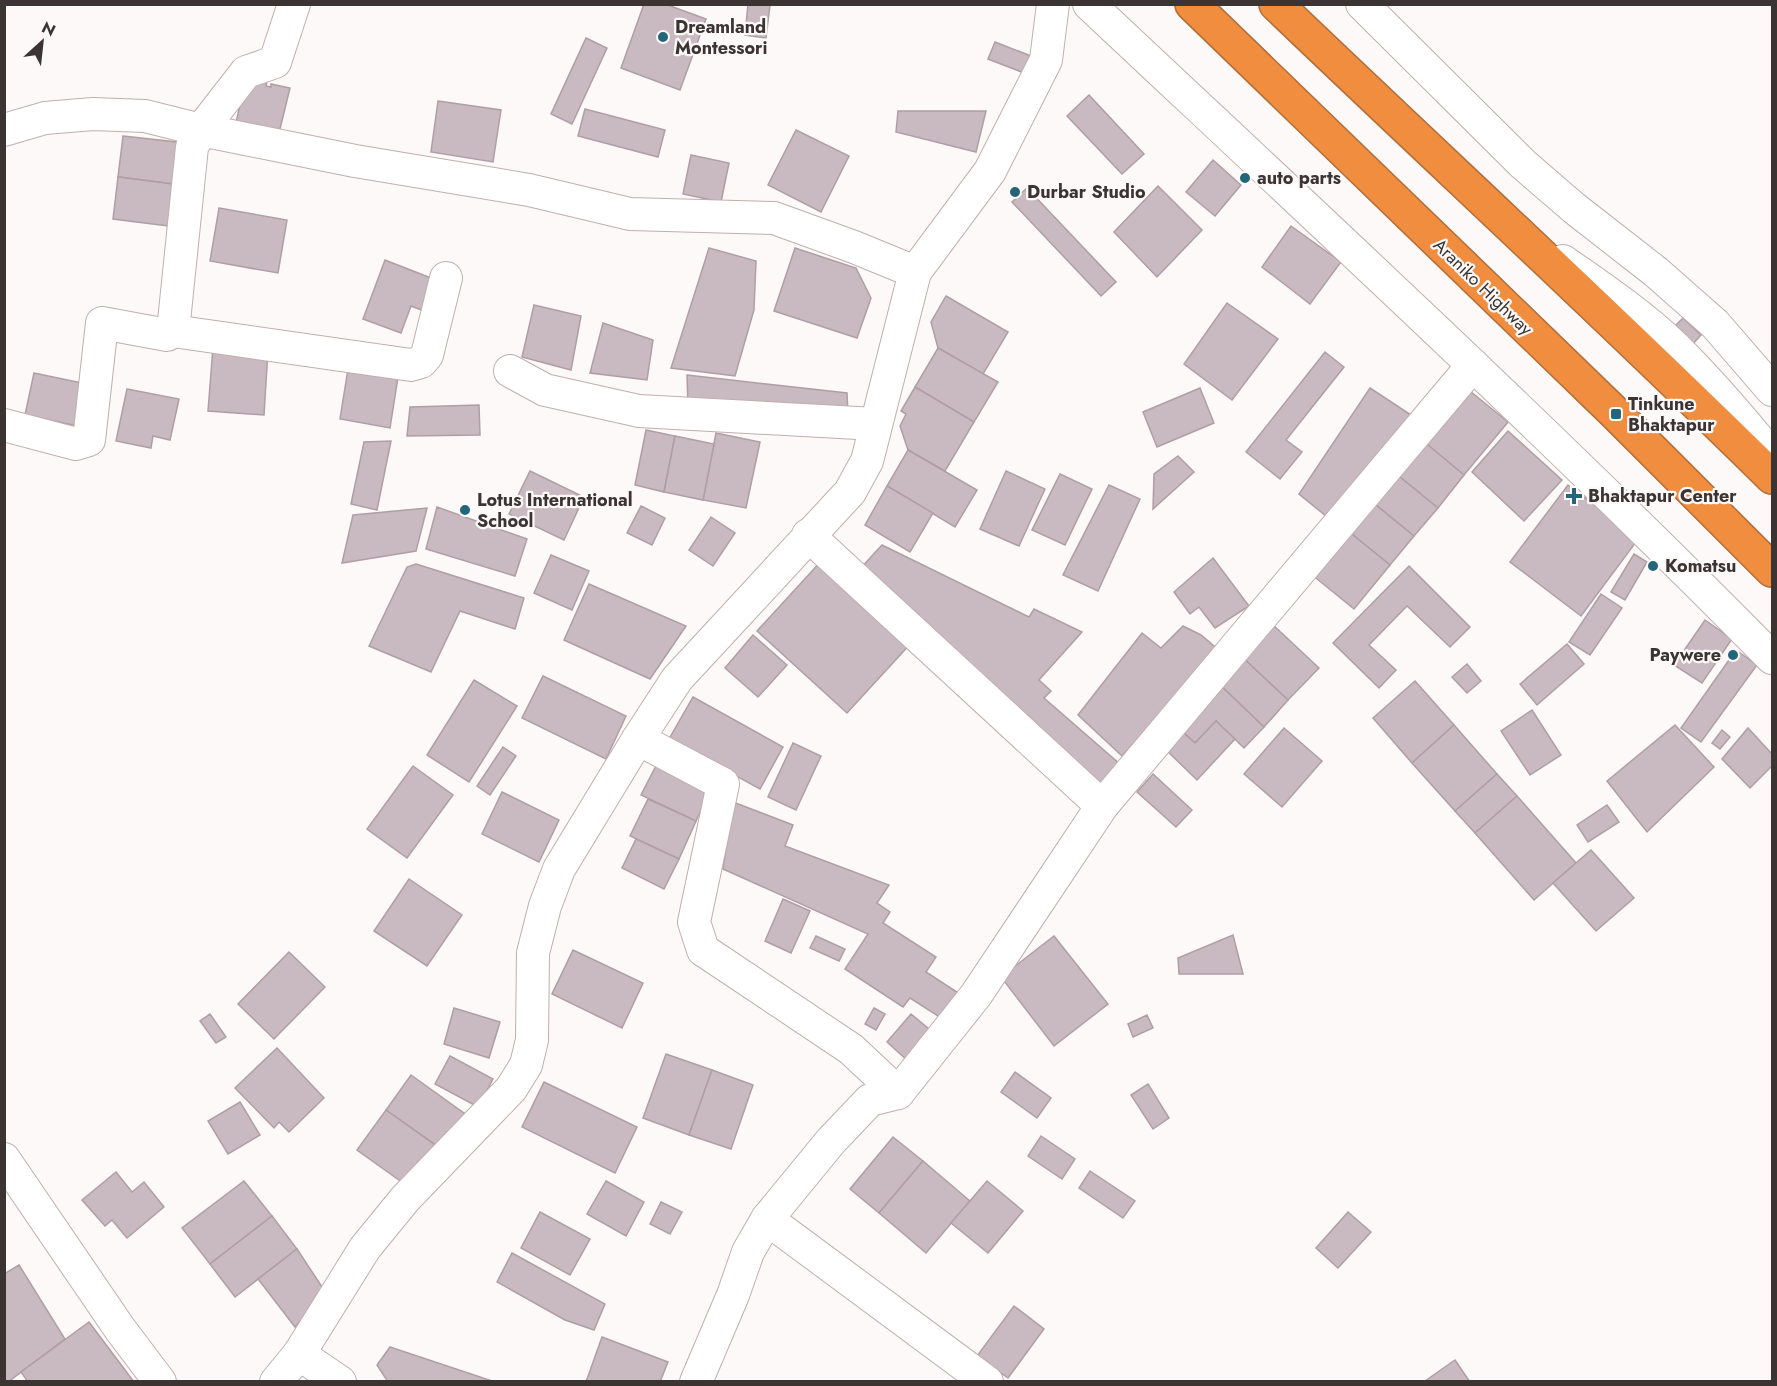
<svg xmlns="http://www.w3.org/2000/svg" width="1777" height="1386" font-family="Jost,sans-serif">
	<rect width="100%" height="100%" fill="#fdf9f9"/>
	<!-- building -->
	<g fill="#c9b9c0" stroke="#af9fa5" stroke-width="1.5">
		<path d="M644 4H665L706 19 680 90 621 68Z"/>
		<path d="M748 4 770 5 766 38 745 35Z"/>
		<path d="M586 38 607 48 572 124 551 114Z"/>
		<path d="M995 42 1031 56 1024 73 988 59Z"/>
		<path d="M246 76 267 81 266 86 271 87V84L290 88 279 133 236 123Z"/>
		<path d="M1089 95 1144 154 1122 174 1067 116Z"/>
		<path d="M438 101 501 110 493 162 431 152Z"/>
		<path d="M585 109 665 130 658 157 578 136Z"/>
		<path d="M898 111H986L976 152 896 132Z"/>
		<path d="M796 130 849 156 821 212 768 185Z"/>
		<path d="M123 136 186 143 181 185 118 177Z"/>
		<path d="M691 155 729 163 721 202 683 194Z"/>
		<path d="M1213 160 1241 185 1215 216 1186 192Z"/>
		<path d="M118 177 181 185 176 227 113 219Z"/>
		<path d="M1158 186 1202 230 1157 277 1114 232Z"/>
		<path d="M1027 188 1116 282 1101 296 1012 202Z"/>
		<path d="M219 208 287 220 278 273 210 261Z"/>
		<path d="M1291 226 1341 262 1310 304 1262 267Z"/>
		<path d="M709 248 756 261 754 310 735 376 671 368Z"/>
		<path d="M795 248 856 268 871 298 857 338 774 311Z"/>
		<path d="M385 260 441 282 429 313 411 306 401 333 363 319Z"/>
		<path d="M946 296 1008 332 983 374 938 348 931 322Z"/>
		<path d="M1227 303 1278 339 1232 400 1184 364Z"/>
		<path d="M534 305 581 316 571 370 522 357Z"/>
		<path d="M1683 318 1701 335 1691 346 1673 328Z"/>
		<path d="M603 323 653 340 647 380 590 373Z"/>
		<path d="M213 347 268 350 264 415 208 411Z"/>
		<path d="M938 348 998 382 974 422 915 387Z"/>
		<path d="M1325 352 1344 367 1286 440 1302 452 1280 479 1246 452Z"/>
		<path d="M348 369 398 377 390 428 340 419Z"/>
		<path d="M34 373 92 385 83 427 25 415Z"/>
		<path d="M687 375 847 393 848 414 688 407Z"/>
		<path d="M915 387 974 422 945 471 908 450 900 426 906 414 901 411Z"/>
		<path d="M1465 387 1508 422 1464 475 1422 440Z"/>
		<path d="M1200 388 1214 423 1157 447 1143 412Z"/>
		<path d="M1370 388 1411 415 1332 521 1299 494Z"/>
		<path d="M127 389 179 399 170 440 153 436 151 448 116 441Z"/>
		<path d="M479 405 480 435 407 436 410 407Z"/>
		<path d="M646 430 675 436 664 492 635 485Z"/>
		<path d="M1508 431 1562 480 1524 521 1472 472Z"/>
		<path d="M716 433 760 442 746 508 703 500Z"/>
		<path d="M675 436 714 444 703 500 664 492Z"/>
		<path d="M1422 440 1464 475 1438 508 1395 473Z"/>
		<path d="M391 441 377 510 351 504 364 442Z"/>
		<path d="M908 450 977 490 955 527 887 486Z"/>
		<path d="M1178 456 1194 472 1153 509 1154 474Z"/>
		<path d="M530 471 584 497 564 540 509 514Z"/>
		<path d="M1006 471 1045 489 1019 546 980 529Z"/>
		<path d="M1395 473 1438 508 1414 536 1371 501Z"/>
		<path d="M1060 474 1092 489 1065 545 1032 530Z"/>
		<path d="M1109 485 1140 499 1098 591 1063 575Z"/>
		<path d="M1568 485 1639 538 1581 616 1510 562Z"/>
		<path d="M887 486 933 513 910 552 865 525Z"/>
		<path d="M1371 501 1414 536 1390 565 1348 531Z"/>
		<path d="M641 506 665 518 652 545 627 533Z"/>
		<path d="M437 507 527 539 515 576 426 549Z"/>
		<path d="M427 508 416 551 342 563 353 515Z"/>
		<path d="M711 517 735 533 713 566 689 550Z"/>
		<path d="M1348 531 1390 565 1354 609 1311 574Z"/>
		<path d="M882 545 1029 617 1034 609 1082 632 1039 680 1051 691 1044 698 1121 765 1100 789 860 569Z"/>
		<path d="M1634 554 1647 562 1625 600 1611 592Z"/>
		<path d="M551 555 589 571 572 610 534 593Z"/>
		<path d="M1213 558 1249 606 1215 628 1199 607 1190 614 1174 592Z"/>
		<path d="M823 559 913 641 847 713 757 631Z"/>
		<path d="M416 564 524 598 515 629 460 611 431 672 369 646 407 567Z"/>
		<path d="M1409 566 1470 627 1450 647 1407 606 1369 645 1396 670 1379 688 1333 643Z"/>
		<path d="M589 584 686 626 650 679 564 640Z"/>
		<path d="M1601 594 1622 608 1590 655 1569 642Z"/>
		<path d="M1705 620 1732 639 1702 683 1674 665Z"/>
		<path d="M1272 624 1319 668 1288 700 1242 657Z"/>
		<path d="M1183 626 1201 635 1220 651 1122 756 1078 715 1142 633 1161 648Z"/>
		<path d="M753 635 787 665 758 697 725 668Z"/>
		<path d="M1567 644 1584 664 1537 705 1520 684Z"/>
		<path d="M1736 650 1757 665 1701 742 1681 728Z"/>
		<path d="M1242 657 1288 700 1264 727 1217 682Z"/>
		<path d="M1467 664 1481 681 1467 693 1452 677Z"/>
		<path d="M543 676 626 716 606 759 522 718Z"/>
		<path d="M474 680 517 706 469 782 427 755Z"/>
		<path d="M1415 681 1454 725 1412 763 1373 718Z"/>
		<path d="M1217 682 1264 727 1244 748 1216 721 1195 743 1176 726Z"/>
		<path d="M693 697 783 747 760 789 669 739Z"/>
		<path d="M1532 710 1561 755 1530 775 1501 731Z"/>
		<path d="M1216 721 1235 739 1197 780 1160 744 1176 726 1195 743Z"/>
		<path d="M1454 725 1497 774 1455 811 1412 763Z"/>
		<path d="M1675 725 1714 767 1647 832 1607 781Z"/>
		<path d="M1284 728 1322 761 1282 807 1244 774Z"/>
		<path d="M1748 728 1772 754V766L1750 788 1722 759Z"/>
		<path d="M1722 730 1730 737 1720 749 1712 743Z"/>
		<path d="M793 743 821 756 796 810 768 797Z"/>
		<path d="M503 747 516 756 490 795 477 786Z"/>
		<path d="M658 762 712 787 696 821 641 795Z"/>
		<path d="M413 766 453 795 407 858 367 829Z"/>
		<path d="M1153 774 1192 810 1176 827 1137 792Z"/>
		<path d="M1497 774 1517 796 1475 833 1455 811Z"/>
		<path d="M502 792 559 820 539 862 482 834Z"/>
		<path d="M1517 796 1576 863 1534 900 1475 833Z"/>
		<path d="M648 799 696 821 679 859 630 836Z"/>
		<path d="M733 802 793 825 785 846 889 885 877 903 890 912 883 923 936 957 926 972 966 998 949 1023 910 998 903 1007 845 969 868 934 723 869Z"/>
		<path d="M1607 805 1619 822 1588 842 1577 825Z"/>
		<path d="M636 839 679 859 664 889 622 868Z"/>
		<path d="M1591 850 1634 898 1596 931 1553 883Z"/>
		<path d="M409 879 462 915 427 966 374 931Z"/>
		<path d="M783 899 810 911 791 953 765 941Z"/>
		<path d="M1233 935 1243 974H1179L1178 958Z"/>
		<path d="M816 936 845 949 839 961 810 948Z"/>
		<path d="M1054 936 1108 1004 1054 1046 1001 977Z"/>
		<path d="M573 950 643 983 622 1028 552 994Z"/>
		<path d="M289 952 325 987 274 1039 238 1004Z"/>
		<path d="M454 1008 500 1022 489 1058 444 1044Z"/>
		<path d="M874 1008 885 1014 876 1030 865 1024Z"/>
		<path d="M210 1014 226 1037 216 1043 200 1021Z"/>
		<path d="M911 1014 934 1033 909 1062 887 1042Z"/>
		<path d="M1147 1015 1153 1028 1133 1037 1128 1024Z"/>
		<path d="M277 1048 324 1098 289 1132 279 1122 274 1128 235 1088Z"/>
		<path d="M666 1054 712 1070 689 1135 643 1118Z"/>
		<path d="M450 1056 493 1079 478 1107 435 1084Z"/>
		<path d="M712 1070 753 1085 731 1149 689 1135Z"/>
		<path d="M1015 1072 1051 1098 1037 1118 1001 1092Z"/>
		<path d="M411 1075 468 1116 443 1150 386 1110Z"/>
		<path d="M544 1082 637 1127 615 1173 522 1127Z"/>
		<path d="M1148 1084 1169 1118 1153 1129 1131 1095Z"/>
		<path d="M240 1102 260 1135 228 1154 208 1121Z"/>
		<path d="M386 1110 435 1145 406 1185 357 1150Z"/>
		<path d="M1041 1136 1075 1159 1062 1179 1028 1156Z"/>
		<path d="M893 1137 923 1161 879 1213 850 1189Z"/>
		<path d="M923 1161 970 1201 926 1253 879 1213Z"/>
		<path d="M1090 1171 1135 1201 1123 1218 1079 1188Z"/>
		<path d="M116 1172 132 1192 144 1182 164 1207 127 1238 112 1220 105 1226 82 1200Z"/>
		<path d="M244 1181 272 1216 210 1264 182 1228Z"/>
		<path d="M606 1181 644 1202 626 1236 587 1214Z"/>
		<path d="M987 1181 1023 1211 988 1253 951 1223Z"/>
		<path d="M661 1202 682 1212 670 1234 650 1224Z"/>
		<path d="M540 1212 590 1239 570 1275 521 1248Z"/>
		<path d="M1348 1212 1371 1232 1338 1268 1316 1248Z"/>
		<path d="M272 1216 297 1249 235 1297 210 1264Z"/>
		<path d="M297 1249 326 1293 295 1327 258 1279Z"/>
		<path d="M512 1253 605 1304 594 1330 565 1320 497 1282Z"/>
		<path d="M19 1265 65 1339 8 1382H4V1274Z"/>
		<path d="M1014 1306 1044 1329 1008 1378 977 1356Z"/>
		<path d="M89 1322 134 1382H28L21 1372Z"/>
		<path d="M602 1337 668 1362 660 1382H586Z"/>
		<path d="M390 1347 495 1382H388L377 1365Z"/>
		<path d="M1455 1360 1470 1382H1426L1425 1381Z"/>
	</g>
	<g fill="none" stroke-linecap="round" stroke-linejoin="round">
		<defs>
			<g id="minor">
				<path d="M1089 4C1319 220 1551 434 1772 658"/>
				<path d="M1362 4 1523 164 1574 208 1656 272 1715 324 1772 390"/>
				<path d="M4 130 45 118 93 114 145 116 201 130 246 72 275 62 294 4"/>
				<path d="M1563 261C1602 288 1643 316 1677 349 1711 383 1742 419 1772 456"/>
				<path d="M173 331 411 365 421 362 427 355 446 278"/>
				<path d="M510 371 545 390 639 411 876 424"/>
				<path d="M4 425 76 444 89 440 102 323 167 335 173 331 192 147 201 130 355 161 529 190 630 214 774 218 854 247 915 272"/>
				<path d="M808 535 1102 806"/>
				<path d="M638 739 723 784 694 922 703 950 851 1049 898 1093"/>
				<path d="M4 1159 120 1329 160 1382"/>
				<path d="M767 1219 987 1382"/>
				<path d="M299 1354 340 1382"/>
				<path d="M276 1382 299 1354 365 1248 405 1199 511 1089 526 1065 532 1040 533 953 545 906 559 869 638 739 677 679 850 492 867 461 915 272 990 171 1046 60 1053 4"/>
				<path d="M696 1382 733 1295 748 1252 767 1219 831 1141 870 1100 898 1093 976 995 1102 806 1473 365"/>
			</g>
			<g id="highway">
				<path d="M1192 4 1616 414 1772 570"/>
				<path d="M1276 4C1441 162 1610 317 1772 477"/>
			</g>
		</defs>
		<!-- minor casing -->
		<use href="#minor" stroke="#c0afad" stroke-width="34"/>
		<!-- highway casing -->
		<use href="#highway" stroke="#b16e3a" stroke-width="36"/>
		<!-- minor -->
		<use href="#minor" stroke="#fff" stroke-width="32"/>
		<!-- highway -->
		<use href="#highway" stroke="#f08d3e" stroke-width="33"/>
	</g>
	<!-- markers -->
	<g fill="#246579" stroke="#fdf9f9" stroke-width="2">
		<circle cx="663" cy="37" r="6"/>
		<circle cx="1245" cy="178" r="6"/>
		<circle cx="1015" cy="192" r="6"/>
		<rect x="1610" y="408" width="12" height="12" rx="3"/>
		<path d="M1571 487h6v6h6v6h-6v6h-6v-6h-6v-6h6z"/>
		<circle cx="465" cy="510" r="6"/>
		<circle cx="1653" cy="566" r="6"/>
		<circle cx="1733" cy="655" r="6"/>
	</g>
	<g text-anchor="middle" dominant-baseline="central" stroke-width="4.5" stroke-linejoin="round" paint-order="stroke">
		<!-- poi labels -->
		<g font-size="18" font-weight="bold" fill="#3b3433" stroke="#fdf9f9" text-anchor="start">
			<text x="675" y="27">Dreamland<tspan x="675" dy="21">Montessori</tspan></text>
			<text x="1257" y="178">auto parts</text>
			<text x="1027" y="192">Durbar Studio</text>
			<text x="1628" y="404">Tinkune<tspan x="1628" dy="21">Bhaktapur</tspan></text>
			<text x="1588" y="496">Bhaktapur Center</text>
			<text x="477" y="500">Lotus International<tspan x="477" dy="21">School</tspan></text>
			<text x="1665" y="566">Komatsu</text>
			<text x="1721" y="655" text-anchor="end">Paywere</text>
		</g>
		<!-- street labels -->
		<g font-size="18" fill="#3b3433" stroke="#fdf9f9">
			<text transform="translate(1483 287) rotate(44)">Araniko Highway</text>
		</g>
	</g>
	<!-- border -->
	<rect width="1777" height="1386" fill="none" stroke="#3b3433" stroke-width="12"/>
	<!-- north arrow -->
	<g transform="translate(42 42) rotate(27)" stroke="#fdf9f9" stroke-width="4.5" paint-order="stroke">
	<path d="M0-4.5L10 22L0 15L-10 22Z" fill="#3b3433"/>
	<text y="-9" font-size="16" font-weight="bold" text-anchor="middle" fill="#3b3433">N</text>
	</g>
</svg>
